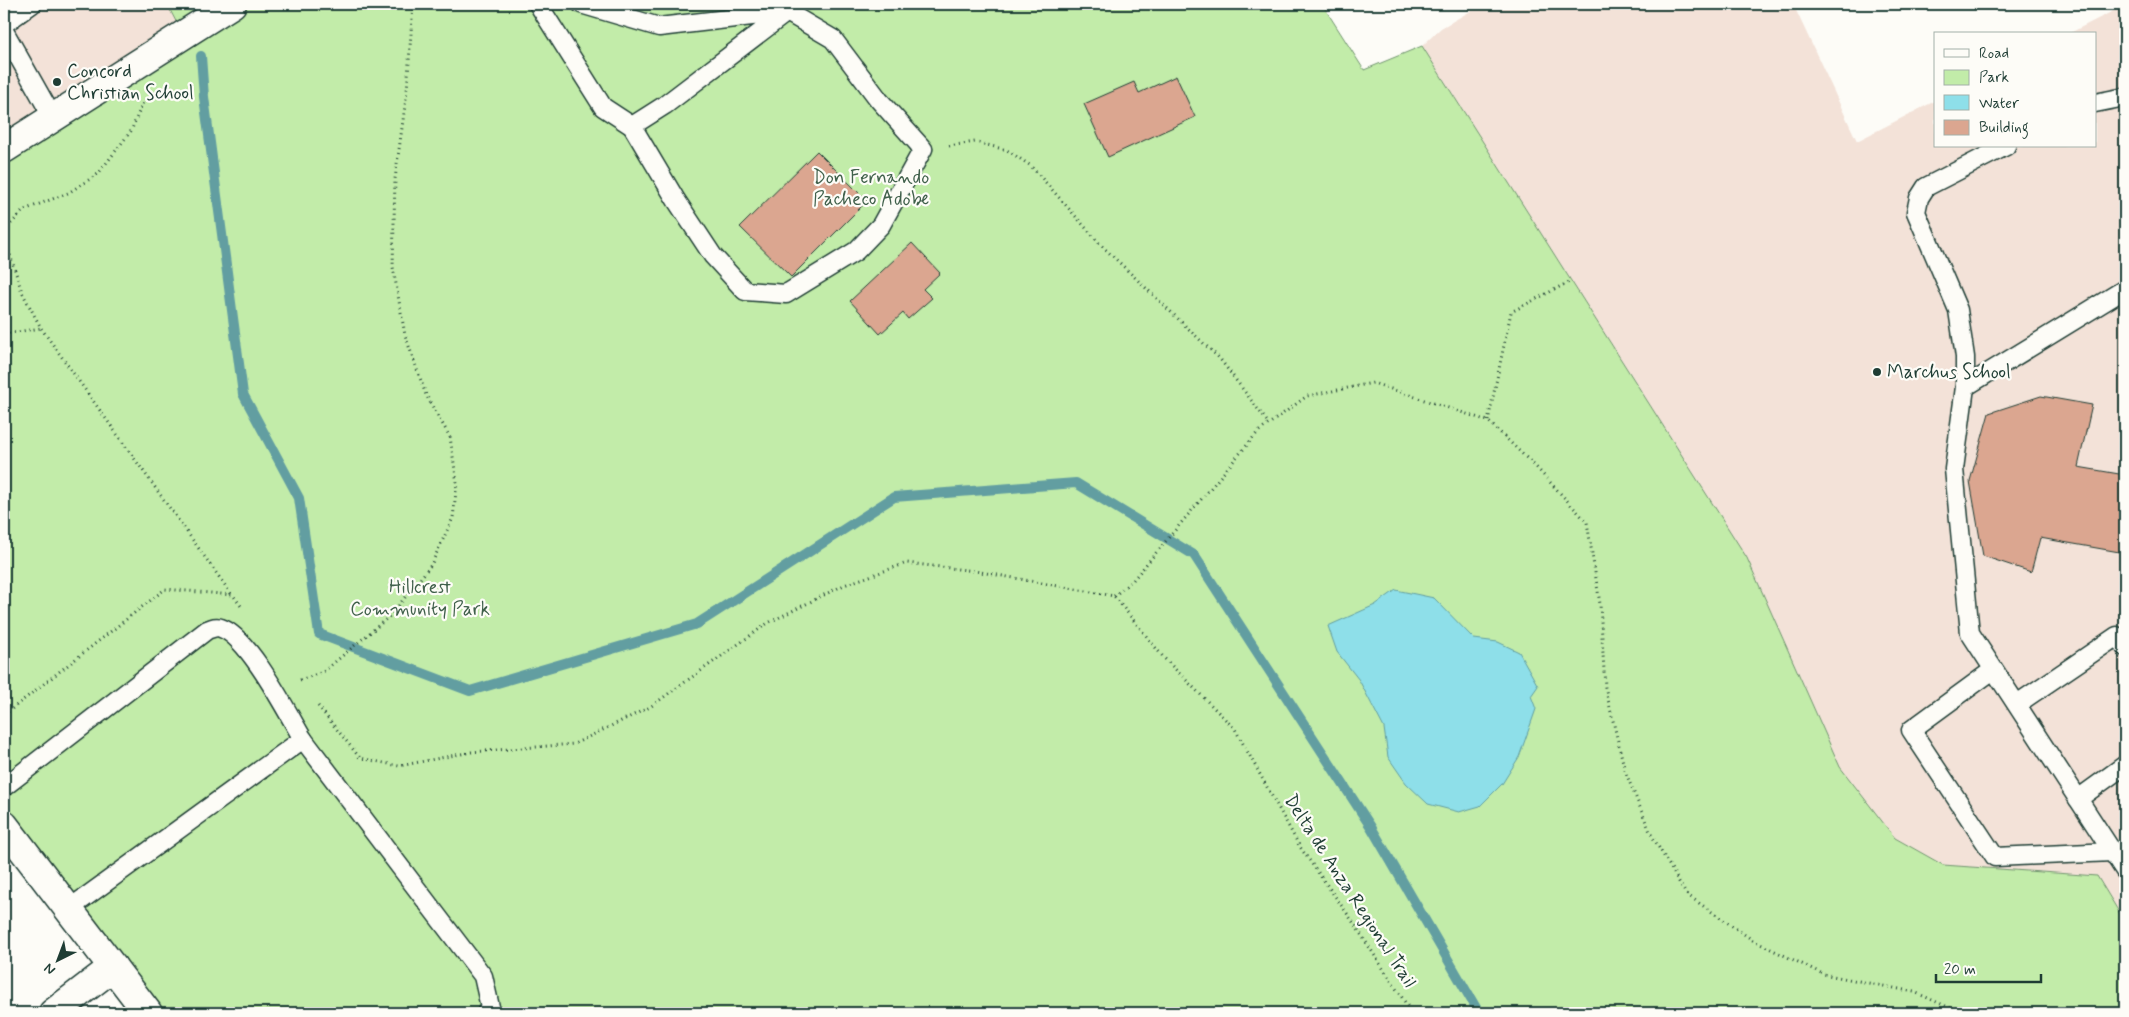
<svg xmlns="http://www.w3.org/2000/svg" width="2129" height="1017" font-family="Mynerve,sans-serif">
	<rect width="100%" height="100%" fill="#fdfcf7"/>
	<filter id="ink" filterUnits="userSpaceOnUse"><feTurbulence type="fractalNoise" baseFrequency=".02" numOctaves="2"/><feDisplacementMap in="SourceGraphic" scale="10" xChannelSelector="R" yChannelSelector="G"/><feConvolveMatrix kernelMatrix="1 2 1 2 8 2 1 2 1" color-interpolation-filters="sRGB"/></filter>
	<g filter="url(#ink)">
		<!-- built -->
		<g fill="#f3e2d8">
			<path d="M4 4H167L183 35 4 149Z"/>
			<path d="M1483 4H1793L1857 141 1935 101V146H2095V34H2068L2125 5V922L2096 876 1943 865 1895 838 1840 767 1747 558 1422 46 1441 28Z"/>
		</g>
		<!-- green -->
		<path fill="#c2eca9" stroke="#70946e" d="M167 4H1322L1364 70 1422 46 1747 558 1840 767 1895 838 1943 865 2097 876 2125 922V1013H148L4 825V149L183 35Z"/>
		<!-- water -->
		<path fill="#8edfe9" stroke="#629ea1" d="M1396 590 1434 598 1474 639 1498 642 1519 652 1538 686 1531 696 1536 709 1519 757 1502 784 1480 806 1459 812 1428 804 1406 783 1388 757 1384 728 1359 680 1337 652 1328 626 1375 605Z"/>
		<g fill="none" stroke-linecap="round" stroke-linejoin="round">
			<!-- stream -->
			<path stroke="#629ea1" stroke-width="10" d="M201 56 204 97 243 394 299 498 319 634 470 691 697 624 894 497 1076 483 1194 555 1371 827 1479 1013"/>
		</g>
		<!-- building -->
		<g fill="#dba690" stroke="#1f3d34">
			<path d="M1176 76 1195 117 1108 157 1084 104 1134 82 1139 93Z"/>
			<path d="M817 151 867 201 791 277 740 227Z"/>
			<path d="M912 243 940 273 923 289 932 298 908 319 903 313 880 334 850 301Z"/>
			<path d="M2041 396 2092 405 2078 467 2125 475V553L2040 538 2031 572 1983 556 1970 481 1989 413Z"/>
		</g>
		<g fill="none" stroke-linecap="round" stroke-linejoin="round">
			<defs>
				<g id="lane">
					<path d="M538 4 603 107 632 126 676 200 713 256 745 291 786 294 856 251 881 225 923 149 879 100 833 39 787 12"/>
					<path d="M581 4 659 27 787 12 665 105 632 126"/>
					<path d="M4 24 32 4"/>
					<path d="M4 31 53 118"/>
					<path d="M2095 103 2125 97"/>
					<path d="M2006 146 1926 187 1919 198 1916 212 1958 310 1965 357V387L1954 469 1970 633 2125 871"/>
					<path d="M1965 387 2125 289"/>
					<path d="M1993 670 1911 730 1995 857 2113 852"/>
					<path d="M2017 704 2117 636 2125 647"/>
					<path d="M4 787 207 630C212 628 216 626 221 628 249 637 288 714 303 739"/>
					<path d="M2078 799 2125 765"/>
					<path d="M69 909 303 739 483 976 490 1007 486 1013"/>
				</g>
				<g id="street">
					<path d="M4 149 232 4"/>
					<path d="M53 1013 113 967"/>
				</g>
				<path id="secondary" d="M4 825 148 1013"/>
			</defs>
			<!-- lane casing -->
			<use href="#lane" stroke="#1f3d34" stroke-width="21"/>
			<!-- street casing -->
			<use href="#street" stroke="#1f3d34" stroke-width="31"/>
			<!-- secondary casing -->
			<use href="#secondary" stroke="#1f3d34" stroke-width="31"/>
			<!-- path -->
			<g stroke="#1f3d34" stroke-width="3" stroke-dasharray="1 4" stroke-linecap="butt">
				<path d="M949 146 975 142 1007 150 1031 166 1101 245 1220 359 1269 424"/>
				<path d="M4 231 24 210 68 193 98 174 131 131 144 100"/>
				<path d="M4 236 22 292 41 328 232 595"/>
				<path d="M4 334 41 328"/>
				<path d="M1488 421 1511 312 1571 281"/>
				<path d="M1114 596 1133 580 1258 432 1307 396 1373 383 1488 421 1535 466 1587 522 1600 604 1605 687 1625 771 1651 834 1686 894 1754 941 1823 974 1914 992 1962 1013"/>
				<path d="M300 680 323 672 391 615 431 565 453 518 457 483 450 437 426 395 405 335 393 267 395 179 407 91 413 4"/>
				<path d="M318 706 360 758 399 766 471 752 574 744 650 707 768 623 844 585 907 563 975 571 1114 596 1164 658 1235 729 1300 847 1351 919 1412 1013"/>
				<path d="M4 715 165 589 233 595 241 606"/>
			</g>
			<!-- lane -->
			<use href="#lane" stroke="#fdfcf7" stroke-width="18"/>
			<!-- street -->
			<use href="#street" stroke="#fdfcf7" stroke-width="28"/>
			<!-- secondary -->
			<use href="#secondary" stroke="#fdfcf7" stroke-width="28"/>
		</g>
	</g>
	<!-- markers -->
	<g fill="#1f3d34" stroke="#fdfcf7" stroke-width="2">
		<circle cx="57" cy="82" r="5"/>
		<circle cx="1877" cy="372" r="5"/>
	</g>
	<g text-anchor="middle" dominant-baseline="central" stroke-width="4.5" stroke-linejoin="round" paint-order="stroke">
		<!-- poi labels -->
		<g font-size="19" fill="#1f3d34" stroke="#fdfcf7" text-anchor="start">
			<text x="67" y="71">Concord<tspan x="67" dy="22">Christian School</tspan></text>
			<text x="1887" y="372">Marchus School</text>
		</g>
		<!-- park labels -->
		<g font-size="19" fill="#40604b" stroke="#fdfcf7">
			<text x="871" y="177">Don Fernando<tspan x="871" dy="22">Pacheco Adobe</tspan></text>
			<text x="420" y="587">Hillcrest<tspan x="420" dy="22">Community Park</tspan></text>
		</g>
		<!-- street labels -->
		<g font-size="19" fill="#1f3d34" stroke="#fdfcf7">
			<text transform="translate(1350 891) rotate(57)">Delta de Anza Regional Trail</text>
		</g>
	</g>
	<!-- margin -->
	<rect width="2129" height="1017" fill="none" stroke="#fdfcf7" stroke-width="20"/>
	<rect x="10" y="10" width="2109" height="997" fill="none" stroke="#1f3d34" stroke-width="2" filter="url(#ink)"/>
	<!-- legend -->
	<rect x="1934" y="32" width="162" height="115" fill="#fdfcf7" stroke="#a4b0a9"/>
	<rect x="1944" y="49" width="25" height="8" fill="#fdfcf7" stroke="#a4b0a9"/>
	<text x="1979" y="58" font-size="15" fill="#1f3d34">Road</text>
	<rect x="1944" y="70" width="25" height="15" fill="#c2eca9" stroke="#a4b0a9"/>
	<text x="1979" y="82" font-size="15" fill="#1f3d34">Park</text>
	<rect x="1944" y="95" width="25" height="15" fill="#8edfe9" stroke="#a4b0a9"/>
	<text x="1979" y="108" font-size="15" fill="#1f3d34">Water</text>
	<rect x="1944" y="120" width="25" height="15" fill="#dba690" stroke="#a4b0a9"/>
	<text x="1979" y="132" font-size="15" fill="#1f3d34">Building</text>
	<!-- north arrow -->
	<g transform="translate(58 960) rotate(222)" stroke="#fdfcf7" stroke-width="4" paint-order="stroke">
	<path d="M0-4L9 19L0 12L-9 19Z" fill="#1f3d34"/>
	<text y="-8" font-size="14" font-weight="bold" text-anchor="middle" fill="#1f3d34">N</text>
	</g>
	<!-- scale -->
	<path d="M1936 974v8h105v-8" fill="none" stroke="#1f3d34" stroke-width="2.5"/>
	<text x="1944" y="974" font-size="15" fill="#1f3d34" stroke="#fdfcf7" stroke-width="4" paint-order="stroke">20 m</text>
</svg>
